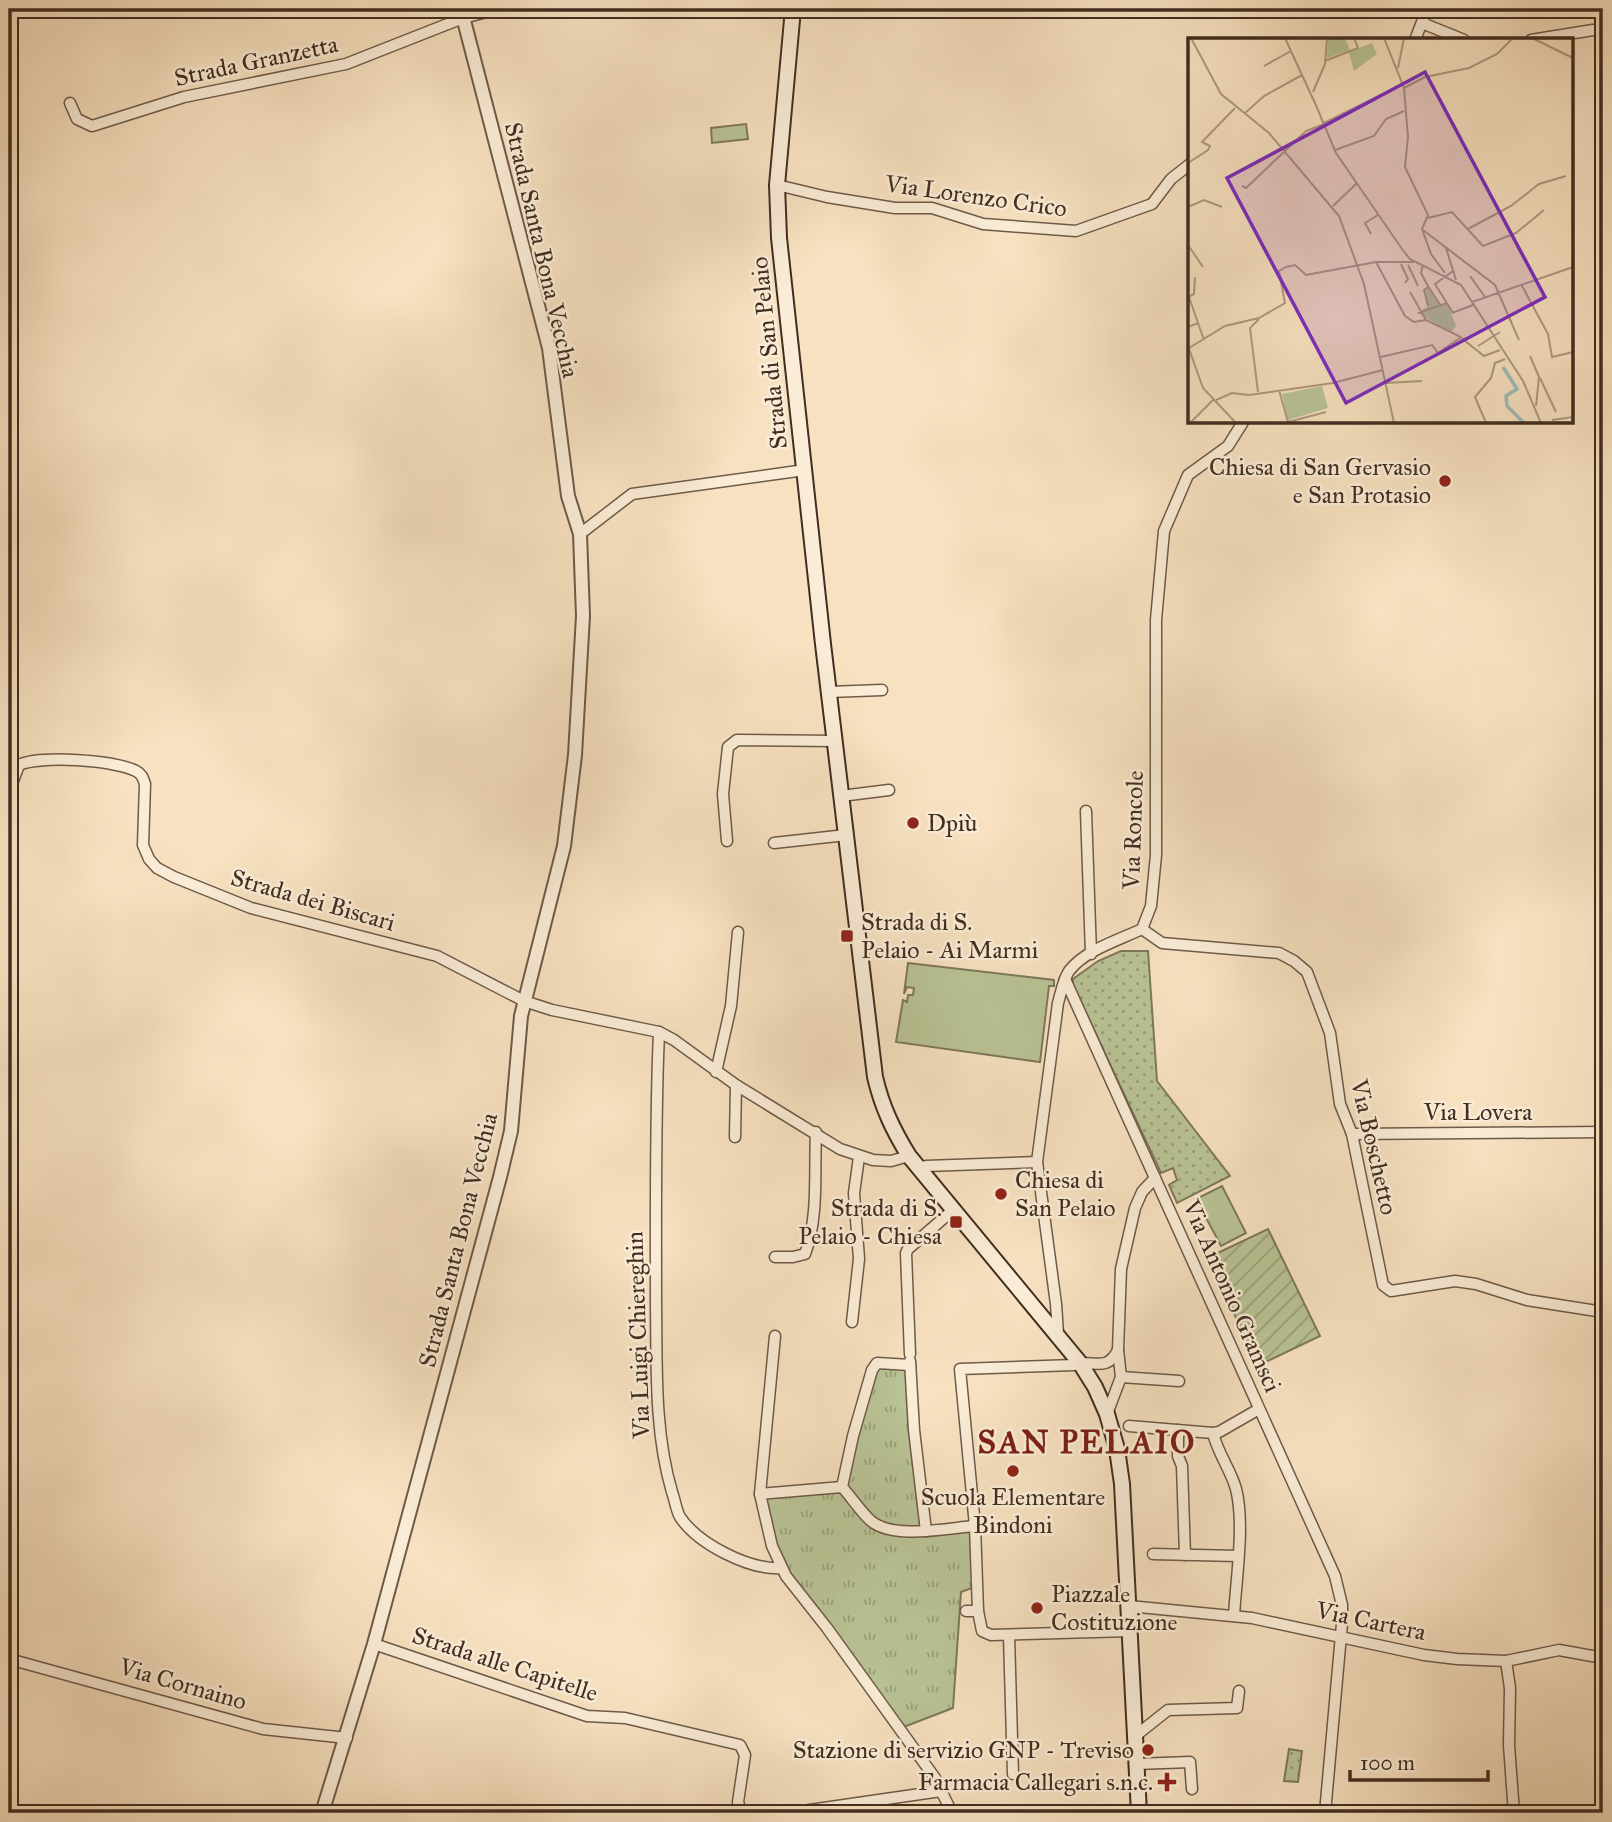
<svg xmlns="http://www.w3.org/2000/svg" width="1612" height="1822" font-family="'IM FELL Great Primer',serif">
	<defs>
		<pattern id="grass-dots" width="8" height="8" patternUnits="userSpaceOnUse" patternTransform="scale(1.75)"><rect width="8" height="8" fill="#b9c395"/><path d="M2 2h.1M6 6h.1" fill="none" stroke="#989f79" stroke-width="1.8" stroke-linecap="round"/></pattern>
		<pattern id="park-tufts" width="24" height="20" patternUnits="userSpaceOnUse" patternTransform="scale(1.75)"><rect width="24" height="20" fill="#b9c395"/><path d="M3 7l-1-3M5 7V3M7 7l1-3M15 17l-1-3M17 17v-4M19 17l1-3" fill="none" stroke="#989f79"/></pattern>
		<pattern id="garden-furrows" width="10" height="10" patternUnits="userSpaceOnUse" patternTransform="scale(1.75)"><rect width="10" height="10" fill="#b9c395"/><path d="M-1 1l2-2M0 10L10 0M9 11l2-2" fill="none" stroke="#989f79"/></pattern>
	</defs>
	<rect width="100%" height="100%" fill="#f7e1c0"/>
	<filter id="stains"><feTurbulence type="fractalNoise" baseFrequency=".00286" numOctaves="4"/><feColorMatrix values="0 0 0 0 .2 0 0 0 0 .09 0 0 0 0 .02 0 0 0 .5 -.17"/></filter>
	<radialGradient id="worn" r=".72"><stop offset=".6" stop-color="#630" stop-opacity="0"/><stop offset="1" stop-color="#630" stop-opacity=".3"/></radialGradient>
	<!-- grass -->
	<g fill="url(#grass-dots)" stroke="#7d785b" stroke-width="2">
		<path d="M1121 951H1148L1157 1081 1230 1176 1177 1203 1169 1185 1177 1180 1173 1168 1161 1173 1073 985V979L1098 961Z"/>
		<path d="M1289 1749 1302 1751 1298 1782 1284 1781Z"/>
	</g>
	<!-- park -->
	<path fill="url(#park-tufts)" stroke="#7d785b" stroke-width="2" d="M877 1363 910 1365 926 1529 975 1526 977 1586 961 1592 953 1708 901 1728 786 1576 760 1494 842 1487Z"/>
	<!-- garden -->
	<path fill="url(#garden-furrows)" stroke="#7d785b" stroke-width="2" d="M1268 1229 1320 1336 1259 1365 1207 1258Z"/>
	<!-- pitch -->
	<g fill="#b9c395" stroke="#7d785b" stroke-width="2">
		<path d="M746 124 748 139 712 143 711 128Z"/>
		<path d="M908 963 1054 980V986H1049L1040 1062 896 1042 903 1000 907 1002 908 995H913L914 988 907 987 904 994Z"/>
		<path d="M1222 1186 1246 1233 1221 1246 1196 1199Z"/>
	</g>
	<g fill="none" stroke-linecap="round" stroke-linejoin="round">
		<defs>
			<g id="minor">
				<path d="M1422 23 1464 40"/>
				<path d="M1415 40 1427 9"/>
				<path d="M1531 40 1593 30 1603 33"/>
				<path d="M70 103 77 119 92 126 184 97 346 64 463 18 499 9"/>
				<path d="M777 185 827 197 895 208H932L983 224 1076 231 1152 204 1171 179 1190 164"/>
				<path d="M580 534 632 494 805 470"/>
				<path d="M829 692 882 690"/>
				<path d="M9 792 19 765C39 755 115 760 136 771 142 774 143 778 145 784L143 845 149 859 157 868 174 877 251 908 437 956 524 1001 552 1010 659 1032 674 1040 736 1085 840 1149 873 1160 891 1161 909 1156"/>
				<path d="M841 796 889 790"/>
				<path d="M1086 811 1091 954"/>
				<path d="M727 841 723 794 728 747 737 740 834 741"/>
				<path d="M774 843 846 835"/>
				<path d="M1142 929 1162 943 1279 953 1294 961 1307 972 1330 1033 1340 1104 1352 1134 1383 1285 1391 1291 1455 1281 1476 1284 1527 1300 1603 1312"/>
				<path d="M1065 979 1335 1576 1342 1605V1624L1325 1813"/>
				<path d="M659 1032C655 1123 656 1212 656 1303 657 1366 654 1431 672 1492 675 1500 676 1510 680 1517 698 1544 749 1570 781 1568"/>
				<path d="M716 1072 731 1006 738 932"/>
				<path d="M1352 1134 1603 1132"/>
				<path d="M735 1137 736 1085"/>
				<path d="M918 1169 926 1166 1037 1162"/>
				<path d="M775 1257H793L805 1254C819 1217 814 1171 816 1132"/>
				<path d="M852 1322 859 1259 854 1193 859 1157"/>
				<path d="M1058 1333 1056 1304 1037 1162 1058 1003C1061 993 1063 980 1069 971 1085 950 1119 940 1142 929L1151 906 1156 855V620L1164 531 1188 475 1228 446 1243 422"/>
				<path d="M775 1336 760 1494 772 1546 786 1576 827 1628 935 1778 952 1813"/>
				<path d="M910 1354 906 1253 908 1249 953 1210"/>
				<path d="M910 1361 914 1430 926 1531"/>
				<path d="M1121 1377 1179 1381"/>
				<path d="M1107 1414 1121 1377 1118 1350 1121 1269 1135 1208 1142 1192 1155 1178"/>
				<path d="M1129 1426 1213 1433 1219 1432 1259 1409"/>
				<path d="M1178 1430V1456L1182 1466 1185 1555"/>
				<path d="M1213 1433C1217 1452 1231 1470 1236 1489 1245 1524 1236 1579 1234 1616"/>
				<path d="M842 1487 853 1436 872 1370 877 1363 910 1365"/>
				<path d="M760 1494 842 1487C852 1498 861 1512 871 1521 894 1540 947 1528 975 1526"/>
				<path d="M1153 1554 1238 1556"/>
				<path d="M1129 1606 1252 1618 1424 1655 1457 1659 1506 1661 1559 1650 1603 1658"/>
				<path d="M966 1611H978L982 1631 991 1635 1130 1631"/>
				<path d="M978 1611 975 1526 960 1369 1074 1365C1092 1358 1106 1374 1118 1350"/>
				<path d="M1009 1636 1013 1774"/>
				<path d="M374 1644 587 1716 625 1718 740 1745 745 1755 738 1802 740 1808 746 1813"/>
				<path d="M9 1659 263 1729 347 1738"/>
				<path d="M1506 1661 1510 1688 1509 1745 1514 1813"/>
				<path d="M1134 1737 1168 1710 1237 1708 1239 1691"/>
				<path d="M1136 1764 1190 1762 1192 1789"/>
				<path d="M789 1813 941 1791"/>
			</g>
			<path id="tertiary" d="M322 1813 374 1644 500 1177 511 1131 521 1016 564 846 575 755 583 616 580 534 568 496 549 348 461 9"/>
			<path id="secondary" d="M793 9 777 185 779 238 823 644 875 1077C882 1107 893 1130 909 1156L1080 1363 1095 1387 1107 1414 1117 1449 1122 1484 1139 1813"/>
		</defs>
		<!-- minor casing -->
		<use href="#minor" stroke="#6e5a49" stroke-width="13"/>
		<!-- tertiary casing -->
		<use href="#tertiary" stroke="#6e5a49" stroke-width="16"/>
		<!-- secondary casing -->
		<use href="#secondary" stroke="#412d21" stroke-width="18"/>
		<!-- minor -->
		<use href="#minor" stroke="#faecd6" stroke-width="10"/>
		<!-- tertiary -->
		<use href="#tertiary" stroke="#faecd6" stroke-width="12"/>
		<!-- secondary -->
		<use href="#secondary" stroke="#faecd6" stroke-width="14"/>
	</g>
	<!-- markers -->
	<g fill="#8f2418" stroke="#faecd6" stroke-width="2.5">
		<circle cx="1445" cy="481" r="7"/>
		<circle cx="913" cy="823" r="7"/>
		<rect x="840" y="929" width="14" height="14" rx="3.5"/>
		<circle cx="1001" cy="1194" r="7"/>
		<rect x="949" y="1215" width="14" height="14" rx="3.5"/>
		<circle cx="1013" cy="1471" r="7"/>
		<circle cx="1037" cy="1608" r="7"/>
		<circle cx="1148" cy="1750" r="7"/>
		<path d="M1163.5 1771.5h7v7h7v7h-7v7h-7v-7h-7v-7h7z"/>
	</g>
	<g text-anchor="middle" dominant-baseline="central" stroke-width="5" stroke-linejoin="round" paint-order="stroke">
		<!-- street labels -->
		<g font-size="24" fill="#412d21" stroke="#faecd6">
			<text transform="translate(256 61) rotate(-12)">Strada Granzetta</text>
			<text transform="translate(976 196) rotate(8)">Via Lorenzo Crico</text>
			<text transform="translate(542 250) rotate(77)">Strada Santa Bona Vecchia</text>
			<text transform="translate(769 353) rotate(-96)">Strada di San Pelaio</text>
			<text transform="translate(1133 830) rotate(-88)">Via Roncole</text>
			<text transform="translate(313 900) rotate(16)">Strada dei Biscari</text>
			<text x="1478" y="1112">Via Lovera</text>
			<text transform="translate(1374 1147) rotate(77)">Via Boschetto</text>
			<text transform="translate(458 1240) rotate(-76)">Strada Santa Bona Vecchia</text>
			<text transform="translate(1232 1296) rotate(66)">Via Antonio Gramsci</text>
			<text transform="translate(638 1335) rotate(-92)">Via Luigi Chiereghin</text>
			<text transform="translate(1371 1621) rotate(12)">Via Cartera</text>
			<text transform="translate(505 1664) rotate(18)">Strada alle Capitelle</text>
			<text transform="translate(183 1684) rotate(16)">Via Cornaino</text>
		</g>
		<!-- poi labels -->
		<g font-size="24" fill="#412d21" stroke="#faecd6" text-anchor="end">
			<text x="1431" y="467">Chiesa di San Gervasio<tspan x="1431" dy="28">e San Protasio</tspan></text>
			<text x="927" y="823" text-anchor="start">Dpiù</text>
			<text x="861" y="922" text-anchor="start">Strada di S.<tspan x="861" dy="28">Pelaio - Ai Marmi</tspan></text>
			<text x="1015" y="1180" text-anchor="start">Chiesa di<tspan x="1015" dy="28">San Pelaio</tspan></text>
			<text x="942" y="1208">Strada di S.<tspan x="942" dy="28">Pelaio - Chiesa</tspan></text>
			<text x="1013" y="1497" text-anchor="middle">Scuola Elementare<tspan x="1013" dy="28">Bindoni</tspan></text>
			<text x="1051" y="1594" text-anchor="start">Piazzale<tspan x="1051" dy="28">Costituzione</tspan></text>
			<text x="1134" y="1750">Stazione di servizio GNP - Treviso</text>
			<text x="1153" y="1782">Farmacia Callegari s.n.c.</text>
		</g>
		<!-- district labels -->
		<g font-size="32" font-weight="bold" letter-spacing="2" fill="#7a1f14" stroke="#faecd6">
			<text x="1087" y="1442">SAN PELAIO</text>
		</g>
	</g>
	<!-- overview -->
	<g transform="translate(1188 38)">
		<rect width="385" height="385" fill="#f7e1c0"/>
		<path d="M140 0H157L162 12 139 20ZM184 5 189 16 166 33 161 14Z" fill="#b9c395"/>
		<path d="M134 348 140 370 100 382 94 356Z" fill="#b9c395"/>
		<path d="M240 249 253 268 259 265 268 288 263 294 230 275 240 268 236 252Z" fill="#b9c395"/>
		<path fill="none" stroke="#9fbcb9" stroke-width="3.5" d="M315 329 329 351 318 358 319 368 336 385"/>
		<path fill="none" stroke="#ae9980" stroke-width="2" d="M3 0 33 56 81 95 151 178 176 246 206 385M97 0 125 61M196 0 216 50 220 99 217 129 240 177 234 191 243 216 257 235M344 0 385 20M137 23 170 10 166 0M76 28 103 13M210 30 216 0M216 50 237 39 281 30 309 16 325 0M125 54 137 26 139 0M124 58 148 115 214 211 222 221 273 247 335 343 353 385M56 76 76 58 114 37M136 85 215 46M147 112 186 98 198 81 216 73M0 125 20 112 22 108 14 104 47 70M54 148 58 150 118 93 136 86M145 168 169 145M0 169 16 162 34 169M240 180 264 174 295 208 328 195 356 172M280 191 323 168 351 146 378 138M235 192 307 247 331 302M183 196 177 185 190 177M0 207 15 229M258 210 268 242M188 224 217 278 226 284 238 282M213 226 220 241 217 245M220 227 230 248M235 227 233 235 240 248M282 238 297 259M333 246 360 296 364 319 385 314M240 248 253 268M222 254 238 282 271 298 296 318 312 312M0 259 6 256 7 239M1 259 10 285M284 264 385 229M240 268 236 252 240 249M230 275 259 265M264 275 285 267M265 275 247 246 265 233M0 289 10 285 16 302M0 308 15 350 48 385M290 308 312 294M1 310 37 288 71 280 97 265 91 233 98 229 107 227 118 237 188 224H226M342 318 351 339 348 368M193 319 244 307 250 315 272 300M352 340 368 374M198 345 234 343M91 352 100 384 138 374M70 354 62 290 71 281M28 362 44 355 61 357 145 345 195 332M364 382 385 379M2 385 26 361M298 385 287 359 303 340 307 325 317 321"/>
		<path fill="#7b2cbf" fill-opacity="0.15" stroke="#7b2cbf" stroke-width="3.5" d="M237 34 357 259 158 365 39 140Z"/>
		<rect width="385" height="385" fill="none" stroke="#412d21" stroke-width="3.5"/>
	</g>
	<!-- margin -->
	<rect width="1612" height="1822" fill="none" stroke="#f7e1c0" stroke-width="35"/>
	<rect x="10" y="10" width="1591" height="1801" fill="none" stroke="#412d21" stroke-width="3.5"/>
	<rect x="18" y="18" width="1577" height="1787" fill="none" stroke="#412d21" stroke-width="2"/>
	<!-- scale -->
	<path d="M1350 1770v10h138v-10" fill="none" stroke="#412d21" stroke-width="3.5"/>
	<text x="1360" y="1770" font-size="21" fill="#412d21" stroke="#faecd6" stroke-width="5" paint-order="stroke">100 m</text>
	<rect width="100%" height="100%" filter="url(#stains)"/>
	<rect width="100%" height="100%" fill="url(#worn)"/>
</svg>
